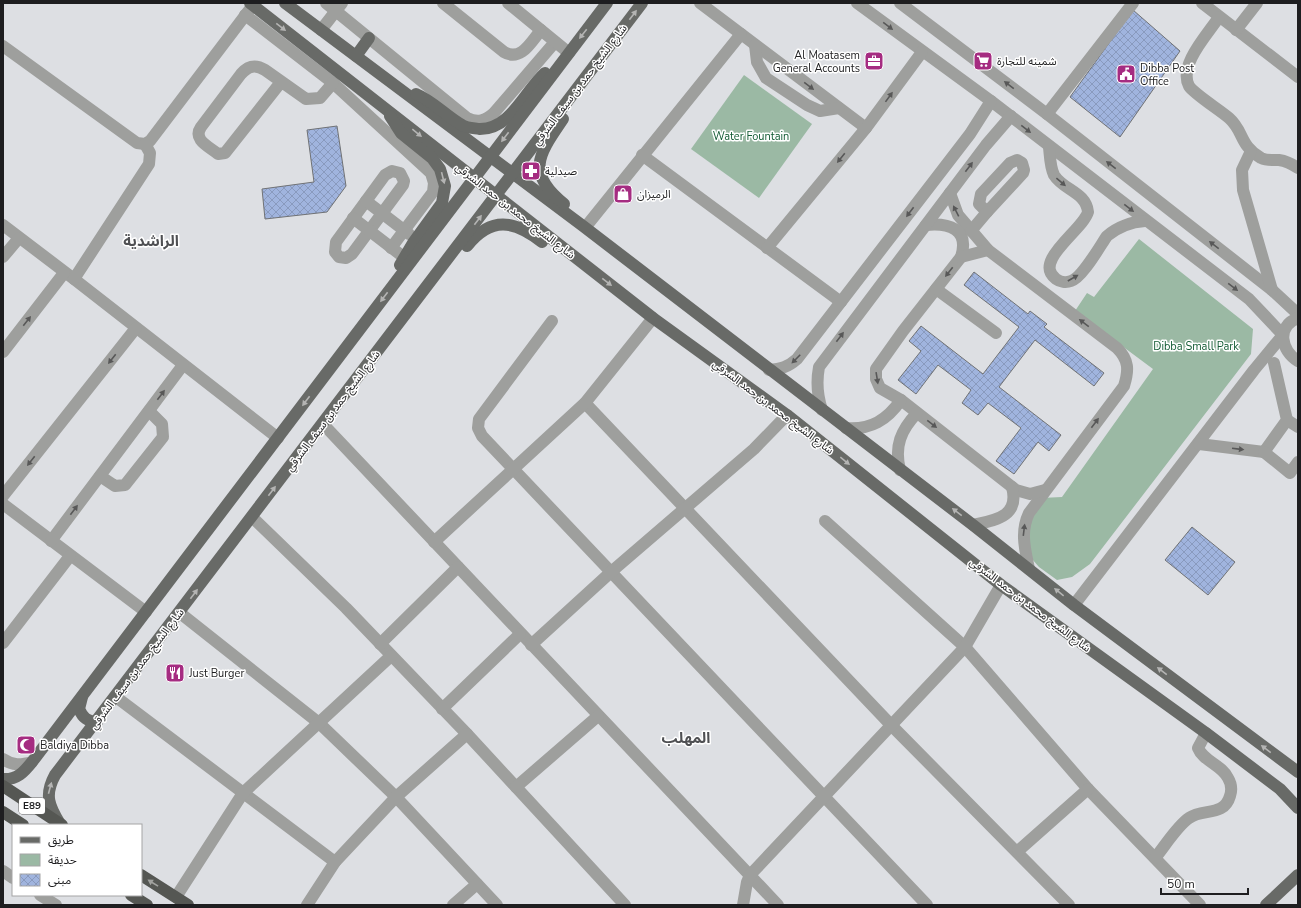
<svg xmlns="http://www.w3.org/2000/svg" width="1301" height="908" font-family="'Nunito Sans','Noto Sans Arabic',sans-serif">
	<defs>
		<pattern id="building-cross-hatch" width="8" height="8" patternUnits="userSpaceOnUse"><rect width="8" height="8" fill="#a0b4de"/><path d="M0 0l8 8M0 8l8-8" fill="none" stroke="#899abe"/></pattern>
	</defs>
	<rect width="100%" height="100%" fill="#dddfe3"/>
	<!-- green -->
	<g fill="#9bb9a4">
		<path d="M744 75 812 124 759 198 691 149Z"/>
		<path d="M1139 239 1253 329 1251 354 1090 564 1072 577 1057 580 1039 567 1025 551V523L1041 498 1062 497 1153 369 1075 311 1087 293 1094 297Z"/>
	</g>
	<!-- building -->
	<g fill="url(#building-cross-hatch)" stroke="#707275">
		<path d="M1133 10 1180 51 1120 137 1070 97Z"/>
		<path d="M337 126 346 186 327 212 265 219 262 189 314 182 307 130Z"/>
		<path d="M974 272 1028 314 1030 311 1047 324 1044 327 1104 373 1094 386 1035 340 999 387 1061 435 1049 451 1038 442 1014 474 996 461 1021 428 988 403 978 415 962 403 971 390 938 365 916 394 898 380 921 351 909 341 921 326 983 374 1019 327 964 285Z"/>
		<path d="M1192 527 1235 562 1208 595 1165 560Z"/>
	</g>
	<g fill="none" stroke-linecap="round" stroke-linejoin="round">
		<!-- minor -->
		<g stroke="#9e9f9d" stroke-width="12">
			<path d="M326 3 467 118C478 123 485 121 494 113L555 42"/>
			<path d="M443 3 504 52C521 62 531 42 541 30"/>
			<path d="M508 3 569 53"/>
			<path d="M700 3 866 128"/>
			<path d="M857 3 991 101 1249 299 1283 335 1254 370 1074 605"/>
			<path d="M900 3 1047 114 1272 290 1298 314"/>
			<path d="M1202 3 1298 77"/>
			<path d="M245 15 333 83 431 173 434 183 433 192 391 248"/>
			<path d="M1219 17C1208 34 1178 65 1189 86 1194 94 1220 110 1229 118 1244 131 1239 145 1261 158 1267 161 1272 160 1279 160 1286 161 1292 164 1298 168"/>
			<path d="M321 30 342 3"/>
			<path d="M1236 30 1257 3"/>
			<path d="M755 45 757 62 766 78 807 105 820 111 839 108"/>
			<path d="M3 46 137 143 145 144 150 141 253 5"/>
			<path d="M281 82 225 153 218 154C210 147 192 140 201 127L241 74C248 66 255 64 265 70L306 99 320 98 333 83"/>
			<path d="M1047 114 1133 3"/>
			<path d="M1049 147C1050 156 1050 167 1054 175 1063 190 1086 192 1088 212 1083 230 1032 261 1056 279 1060 282 1066 283 1071 281 1082 278 1100 246 1107 236 1119 226 1130 222 1145 221"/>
			<path d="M1251 151 1242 170 1243 190 1272 290"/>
			<path d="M642 155 841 302"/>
			<path d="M1017 160 1022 163 1024 170 1023 173 987 212 979 204 981 194 1010 163Z"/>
			<path d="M392 171 400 173 404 181 403 185 352 254 346 258 339 257 335 252 336 242 385 175Z"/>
			<path d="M950 193 958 215 988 250 1117 348C1129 360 1129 370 1124 386L1029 513C1020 532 1025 549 1029 569"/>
			<path d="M366 201 409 234"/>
			<path d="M353 218 410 262"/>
			<path d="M588 224 741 34"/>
			<path d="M3 225 74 279 278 438"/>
			<path d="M926 225C948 223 970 228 961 257L903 331 876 369V379L880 388 901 400 1016 490 1030 494 1045 490"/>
			<path d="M971 231 987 212"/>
			<path d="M767 248 866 128 922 52"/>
			<path d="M3 257 19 238"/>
			<path d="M961 257 988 250"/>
			<path d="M74 279 149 164 150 153 145 144"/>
			<path d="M936 289 996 333"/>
			<path d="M1298 318C1276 326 1281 351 1298 361"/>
			<path d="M552 321 479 419 478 428 482 436 927 905"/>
			<path d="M3 352 64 273"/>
			<path d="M769 370C781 369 788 367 797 359L970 134 991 101"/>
			<path d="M585 403 891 725 1069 905"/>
			<path d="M822 410C817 395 816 383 819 367L986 145 1011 116"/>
			<path d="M1287 420 1298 427"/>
			<path d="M323 424 778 905"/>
			<path d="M846 428C871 430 887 420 901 400"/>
			<path d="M1199 444 1264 452 1287 420 1274 363"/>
			<path d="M1264 452 1290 473 1298 462"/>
			<path d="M900 470C894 446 901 430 917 413"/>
			<path d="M100 476 115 486 125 485 163 437 162 424 149 411"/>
			<path d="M3 496 136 328"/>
			<path d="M3 504 146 612"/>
			<path d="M252 517 346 608 467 734 625 905"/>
			<path d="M825 521 965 647 1088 789 1200 905"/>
			<path d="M973 525C995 520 1020 517 1012 487"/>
			<path d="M51 541 183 365"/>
			<path d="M434 542 585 403 653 318"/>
			<path d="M180 613 319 723 396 797 497 905"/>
			<path d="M3 643 70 556"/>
			<path d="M380 644 458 567"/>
			<path d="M531 645 611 572 754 449 787 415"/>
			<path d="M116 697 335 862"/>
			<path d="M442 709 520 634"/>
			<path d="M3 759C13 766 21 765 32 762"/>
			<path d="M516 787 598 716"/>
			<path d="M1018 851 1088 789"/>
			<path d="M1155 858C1165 846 1177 826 1189 818 1203 808 1224 817 1230 796 1232 790 1231 783 1228 778 1222 765 1203 761 1198 748L1206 733"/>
			<path d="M3 871 13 878"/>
			<path d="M40 895 56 905"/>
			<path d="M176 897 243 793 391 656"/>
			<path d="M307 905 335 862 396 797 467 734"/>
			<path d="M453 905 477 884"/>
			<path d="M743 905 747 882 750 875 965 647 1001 585"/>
		</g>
		<!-- major -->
		<g stroke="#686a67" stroke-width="12">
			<path d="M250 3 653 318 787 415 1001 585 1206 733 1280 789 1298 808"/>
			<path d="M285 3 583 226 973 525 1074 605 1298 772"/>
			<path d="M356 56 369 38"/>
			<path d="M416 94C433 101 446 116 462 125 466 128 474 128 480 129 511 129 524 92 545 73"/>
			<path d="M390 116 401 133 432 158 440 169 445 186 442 203 413 243 400 265"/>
			<path d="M563 119C540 153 524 172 564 204"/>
			<path d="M467 246C491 216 514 220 542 242"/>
			<path d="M82 697 79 709C83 718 87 721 97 722"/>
			<path d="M3 779C17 780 24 772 32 762L607 3"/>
			<path d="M60 824C49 806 44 795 55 775L642 3"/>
			<path d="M1266 905 1298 875"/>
		</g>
		<!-- highway -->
		<g stroke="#555753" stroke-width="12">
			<path d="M3 786 62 825"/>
			<path d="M3 812 23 825"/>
			<path d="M141 875 188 905"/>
			<path d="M131 895 147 905"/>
		</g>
	</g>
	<!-- one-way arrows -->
	<defs><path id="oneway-solid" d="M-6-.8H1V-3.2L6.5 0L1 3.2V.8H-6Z"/></defs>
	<g fill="#b4b4b3">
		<use href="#oneway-solid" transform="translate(633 15) rotate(-53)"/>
		<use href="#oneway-solid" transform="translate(281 27) rotate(38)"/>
		<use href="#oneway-solid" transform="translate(583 34) rotate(128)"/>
		<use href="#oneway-solid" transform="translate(417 133) rotate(39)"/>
		<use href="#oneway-solid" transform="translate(505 137) rotate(127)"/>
		<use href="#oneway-solid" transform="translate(443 178) rotate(76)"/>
		<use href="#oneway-solid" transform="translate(478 220) rotate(-53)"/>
		<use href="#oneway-solid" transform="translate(607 282) rotate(38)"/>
		<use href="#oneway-solid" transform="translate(384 297) rotate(127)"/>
		<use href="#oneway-solid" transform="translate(306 401) rotate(127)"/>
		<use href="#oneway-solid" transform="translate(845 461) rotate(39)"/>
		<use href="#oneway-solid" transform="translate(272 491) rotate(-53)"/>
		<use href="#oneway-solid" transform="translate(957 512) rotate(-143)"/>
		<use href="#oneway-solid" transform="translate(1059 592) rotate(-141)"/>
		<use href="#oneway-solid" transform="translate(194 594) rotate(-53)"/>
		<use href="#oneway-solid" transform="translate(1162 671) rotate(-143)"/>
		<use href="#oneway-solid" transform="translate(1266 749) rotate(-143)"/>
		<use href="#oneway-solid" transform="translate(50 788) rotate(-75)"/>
	</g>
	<g fill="#585858">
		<use href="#oneway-solid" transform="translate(888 26) rotate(37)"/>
		<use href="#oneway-solid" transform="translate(1009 85) rotate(-143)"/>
		<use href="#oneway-solid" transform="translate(809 86) rotate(37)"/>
		<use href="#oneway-solid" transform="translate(889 97) rotate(-54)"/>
		<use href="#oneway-solid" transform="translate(1026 129) rotate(38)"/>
		<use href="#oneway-solid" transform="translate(841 158) rotate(129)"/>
		<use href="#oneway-solid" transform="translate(1111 165) rotate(-142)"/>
		<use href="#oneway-solid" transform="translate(969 167) rotate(-53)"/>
		<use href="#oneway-solid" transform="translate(1061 182) rotate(40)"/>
		<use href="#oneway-solid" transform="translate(1129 208) rotate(38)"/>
		<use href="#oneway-solid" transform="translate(956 211) rotate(-117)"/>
		<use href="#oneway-solid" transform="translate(910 212) rotate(127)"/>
		<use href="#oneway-solid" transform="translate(1214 245) rotate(-142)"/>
		<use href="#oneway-solid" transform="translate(949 272) rotate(128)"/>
		<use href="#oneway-solid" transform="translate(1073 278) rotate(-30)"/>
		<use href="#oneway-solid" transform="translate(1233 287) rotate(37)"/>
		<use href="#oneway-solid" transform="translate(27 321) rotate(-52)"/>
		<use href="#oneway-solid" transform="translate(1084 323) rotate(-143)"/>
		<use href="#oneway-solid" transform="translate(840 337) rotate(-53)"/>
		<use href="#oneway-solid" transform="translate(112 359) rotate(128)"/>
		<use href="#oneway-solid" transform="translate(796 359) rotate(135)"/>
		<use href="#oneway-solid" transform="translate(877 378) rotate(81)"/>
		<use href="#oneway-solid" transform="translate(161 395) rotate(-53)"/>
		<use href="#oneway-solid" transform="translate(1095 423) rotate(-53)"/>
		<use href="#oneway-solid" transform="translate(932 424) rotate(38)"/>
		<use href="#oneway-solid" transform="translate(1238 449) rotate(7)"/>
		<use href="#oneway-solid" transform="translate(31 461) rotate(128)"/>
		<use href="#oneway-solid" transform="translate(74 510) rotate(-53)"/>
		<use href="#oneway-solid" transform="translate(1024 530) rotate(-83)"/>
	</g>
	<use fill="#a2a3a0" href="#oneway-solid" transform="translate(153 883) rotate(-148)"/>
	<!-- icons -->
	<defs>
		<symbol id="office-square" viewBox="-11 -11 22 22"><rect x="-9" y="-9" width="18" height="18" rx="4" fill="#a52c81" stroke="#fff"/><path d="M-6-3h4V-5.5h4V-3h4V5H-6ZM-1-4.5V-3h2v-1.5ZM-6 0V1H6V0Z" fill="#fff"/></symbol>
		<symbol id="supermarket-square" viewBox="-11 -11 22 22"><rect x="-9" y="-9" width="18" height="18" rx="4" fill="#a52c81" stroke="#fff"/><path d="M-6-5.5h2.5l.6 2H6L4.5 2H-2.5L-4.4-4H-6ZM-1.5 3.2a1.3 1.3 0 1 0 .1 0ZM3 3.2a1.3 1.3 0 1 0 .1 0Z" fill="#fff"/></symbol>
		<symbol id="civic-square" viewBox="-11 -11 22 22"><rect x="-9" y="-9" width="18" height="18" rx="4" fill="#a52c81" stroke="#fff"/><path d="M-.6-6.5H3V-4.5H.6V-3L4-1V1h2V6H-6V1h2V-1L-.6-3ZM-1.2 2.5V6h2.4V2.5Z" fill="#fff"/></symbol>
		<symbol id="pharmacy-square" viewBox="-11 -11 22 22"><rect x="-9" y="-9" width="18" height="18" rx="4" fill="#a52c81" stroke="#fff"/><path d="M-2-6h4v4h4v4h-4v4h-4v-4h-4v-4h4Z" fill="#fff"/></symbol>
		<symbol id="shop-square" viewBox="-11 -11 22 22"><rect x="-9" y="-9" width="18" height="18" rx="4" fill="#a52c81" stroke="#fff"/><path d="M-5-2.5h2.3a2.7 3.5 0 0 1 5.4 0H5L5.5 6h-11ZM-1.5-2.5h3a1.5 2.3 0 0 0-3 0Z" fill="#fff"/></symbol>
		<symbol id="restaurant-square" viewBox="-11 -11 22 22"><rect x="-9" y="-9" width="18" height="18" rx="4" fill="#a52c81" stroke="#fff"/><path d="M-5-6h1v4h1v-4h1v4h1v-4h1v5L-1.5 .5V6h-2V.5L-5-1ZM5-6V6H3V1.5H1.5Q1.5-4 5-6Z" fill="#fff"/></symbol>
		<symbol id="mosque-square" viewBox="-11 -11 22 22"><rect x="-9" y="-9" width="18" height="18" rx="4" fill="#a52c81" stroke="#fff"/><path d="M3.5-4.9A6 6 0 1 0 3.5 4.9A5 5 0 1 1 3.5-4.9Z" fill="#fff"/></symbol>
	</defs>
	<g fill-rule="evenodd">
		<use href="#office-square" x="863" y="50" width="22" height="22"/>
		<use href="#supermarket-square" x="972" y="50" width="22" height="22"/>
		<use href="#civic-square" x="1115" y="63" width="22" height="22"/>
		<use href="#pharmacy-square" x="520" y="160" width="22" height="22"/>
		<use href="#shop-square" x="612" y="183" width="22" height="22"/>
		<use href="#restaurant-square" x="164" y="662" width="22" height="22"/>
		<use href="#mosque-square" x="15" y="734" width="22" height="22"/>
	</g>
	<g text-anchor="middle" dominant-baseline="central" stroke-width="3" stroke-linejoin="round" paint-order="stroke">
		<!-- shield labels -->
		<rect fill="#fff" stroke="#626263" stroke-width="1" x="19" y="798" width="26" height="16" rx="3"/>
		<g font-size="10" font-weight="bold" fill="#1e1e20">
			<text x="32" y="806">E89</text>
		</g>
		<!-- poi labels -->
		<g font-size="11" fill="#1e1e20" stroke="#fff" text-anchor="start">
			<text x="860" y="55" text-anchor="end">Al Moatasem<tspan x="860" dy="13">General Accounts</tspan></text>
			<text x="997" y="61">شمينه للتجارة</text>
			<text x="1140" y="68">Dibba Post<tspan x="1140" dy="13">Office</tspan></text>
			<text x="545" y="171">صيدلية</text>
			<text x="637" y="194">الرميزان</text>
			<text x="189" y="673">Just Burger</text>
			<text x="40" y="745">Baldiya Dibba</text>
		</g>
		<!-- street labels -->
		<g font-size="11" fill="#1e1e20" stroke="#fff">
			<text transform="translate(580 85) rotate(-53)">شارع الشيخ حمد بن سيف الشرقي</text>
			<text transform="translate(515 211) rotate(38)">شارع الشيخ محمد بن حمد الشرقي</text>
			<text transform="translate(773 407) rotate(37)">شارع الشيخ محمد بن حمد الشرقي</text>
			<text transform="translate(333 411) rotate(-53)">شارع الشيخ حمد بن سيف الشرقي</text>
			<text transform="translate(1030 605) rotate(37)">شارع الشيخ محمد بن حمد الشرقي</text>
			<text transform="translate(137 669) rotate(-53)">شارع الشيخ حمد بن سيف الشرقي</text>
		</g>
		<!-- park labels -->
		<g font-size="11" fill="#135b34" stroke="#fff">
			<text x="751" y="136">Water Fountain</text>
			<text x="1196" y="346">Dibba Small Park</text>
		</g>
		<!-- district labels -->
		<g font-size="15" font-weight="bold" fill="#4f5053" stroke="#fff">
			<text x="151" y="241">الراشدية</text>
			<text x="686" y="738">المهلب</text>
		</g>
	</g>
	<!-- border -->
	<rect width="1301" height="908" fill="none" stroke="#1e1e20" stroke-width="8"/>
	<!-- legend -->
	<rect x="12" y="824" width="130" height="72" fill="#ffffff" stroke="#a5a5a6"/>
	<rect x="20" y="837" width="20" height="6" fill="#686a67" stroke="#a5a5a6"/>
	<text x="48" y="844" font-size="12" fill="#1e1e20">طريق</text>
	<rect x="20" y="854" width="20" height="12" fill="#9bb9a4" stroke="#a5a5a6"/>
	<text x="48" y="864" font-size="12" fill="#1e1e20">حديقة</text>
	<rect x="20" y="874" width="20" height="12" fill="url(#building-cross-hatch)" stroke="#a5a5a6"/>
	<text x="48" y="884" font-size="12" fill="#1e1e20">مبنى</text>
	<!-- scale -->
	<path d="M1161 888v6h87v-6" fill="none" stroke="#1e1e20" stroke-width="2"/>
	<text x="1167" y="888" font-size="12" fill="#1e1e20" stroke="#ffffff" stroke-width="3" paint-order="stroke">50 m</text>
</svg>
